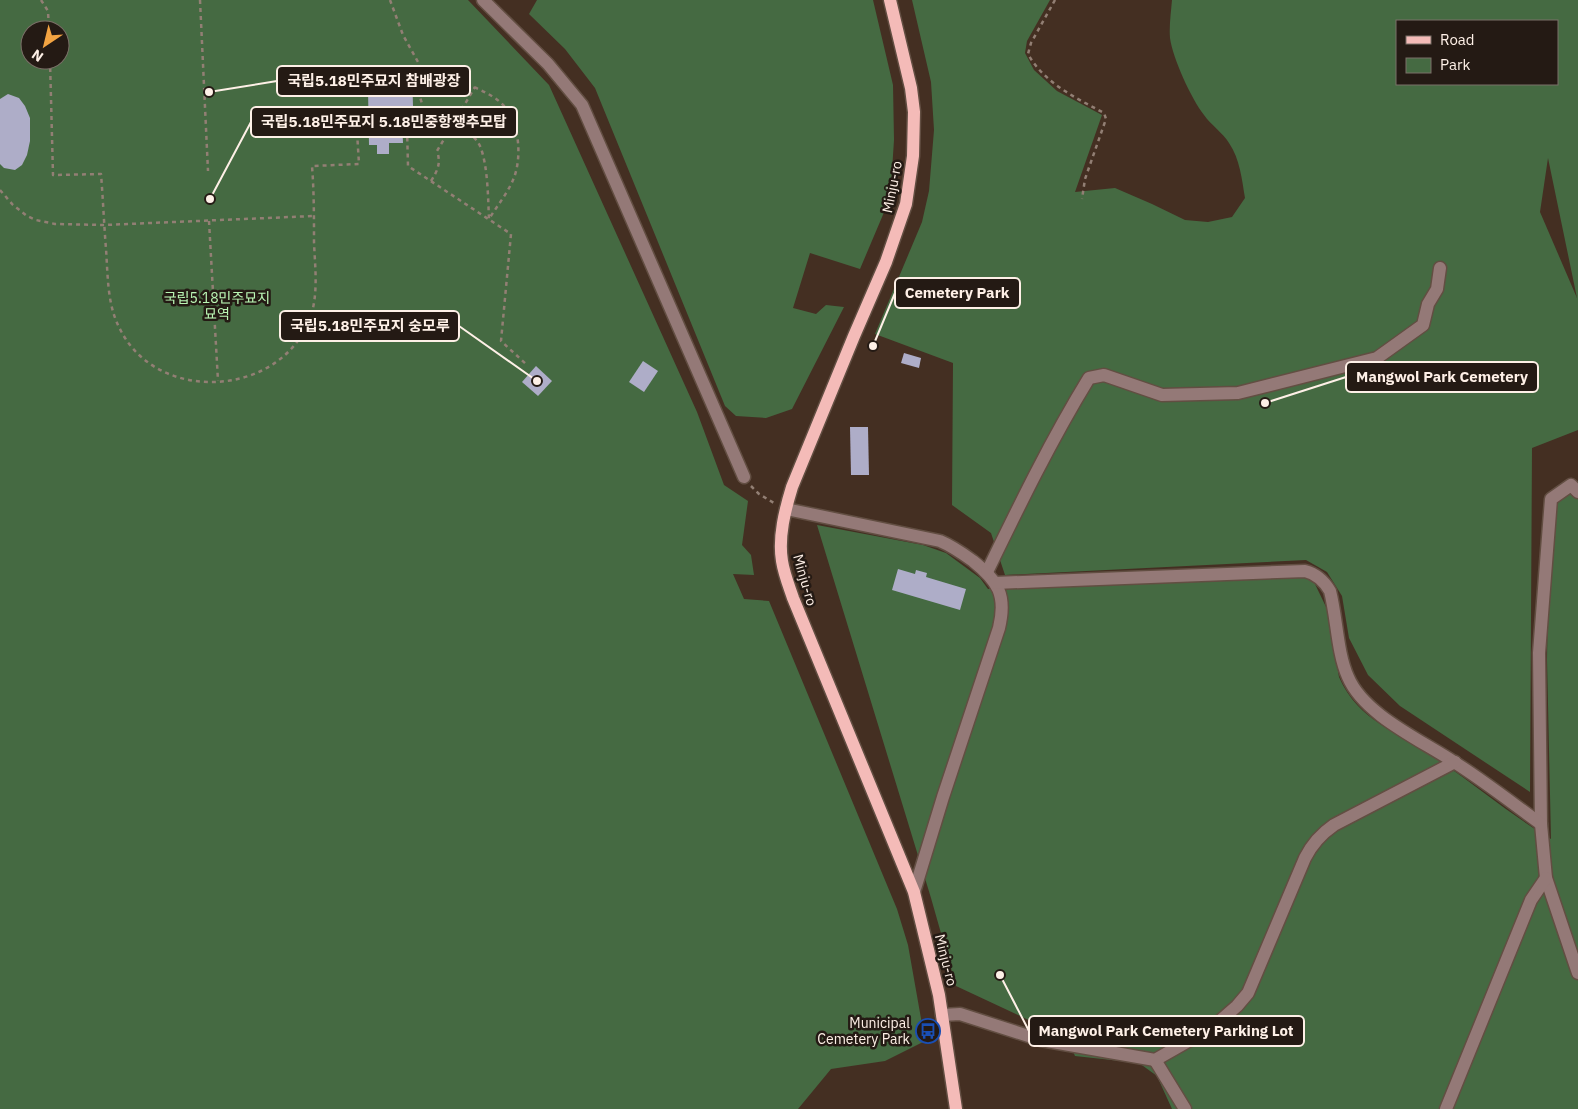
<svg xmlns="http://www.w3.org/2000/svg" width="1578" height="1109" font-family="'IBM Plex Sans','Noto Sans KR',sans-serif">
	<rect width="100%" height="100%" fill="#442f22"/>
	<!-- green -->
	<g fill="#456a42" fill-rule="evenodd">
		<path d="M0 0H468L549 85 697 412 724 485 748 501 742 545 751 555 754 575 733 574 744 599 769 601 887 885 897 909 908 945 925 1041 885 1061 831 1069 798 1109H0ZM30 30H60V60H30Z"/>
		<path d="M537 0H873L893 85 894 140 891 186 885 210 860 269 810 253 793 308 816 314 826 305 844 307 792 409 766 418 736 416 725 406 595 88 565 49 529 14Z"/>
		<path d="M912 0H1050L1027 41 1025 53 1034 70 1057 91 1102 115 1075 192 1115 188 1152 204 1185 220 1208 222 1232 217 1245 198C1242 180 1240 159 1229 143 1223 133 1211 125 1204 115 1191 98 1173 59 1170 38 1169 26 1171 12 1172 0H1578V430L1532 448 1530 792 1400 706 1368 675 1349 638 1342 596 1327 572 1306 560 1005 575 991 533 952 505 953 363 875 334 922 222 929 191 934 130 931 82ZM1397 21H1557V84H1397ZM1548 158 1577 298 1540 212Z"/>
		<path d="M1564 493 1573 495 1578 499V1109H1172L1157 1076 1139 1063 1075 1056 1067 1038 956 986 931 898 817 525 923 545 946 553 980 578 988 589 1306 577 1315 584 1327 609 1339 677C1359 723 1399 731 1436 758 1475 785 1511 815 1551 839L1547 660 1548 588 1555 503Z"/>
	</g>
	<!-- building -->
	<g fill="#aeadc8">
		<path d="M379 72H412L413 106H409V118H402L403 143H389V154H377V145H369L368 89H380Z"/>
		<path d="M8 94 19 98 25 106 30 118V141L27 155 22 165 15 170 4 168 0 164V99Z"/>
		<path d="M904 353 921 358 919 368 901 363Z"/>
		<path d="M643 361 658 371 644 392 629 382Z"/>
		<path d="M536 366 552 381 538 396 522 382Z"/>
		<path d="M850 427H868L869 475H851Z"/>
		<path d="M898 569 915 574 916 570 927 573 926 577 966 589 960 610 892 590Z"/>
	</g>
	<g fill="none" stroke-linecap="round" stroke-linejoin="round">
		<defs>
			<g id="minor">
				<path d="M483 0 548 64 582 105 744 477"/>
				<path d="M1578 492 1571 485 1551 499 1539 653 1541 824 1546 878 1578 973"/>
				<path d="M786 509 940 541C952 546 962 553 973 561 998 581 1007 595 999 628L943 797 914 892"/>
				<path d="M987 572C1019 506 1051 440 1089 378L1104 375 1162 395 1238 393 1377 358 1423 325 1428 304 1437 289 1440 268"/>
				<path d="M995 583 1305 571C1317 574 1324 581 1330 591 1337 618 1337 653 1348 677 1364 715 1421 740 1454 762 1484 781 1512 803 1541 824"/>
				<path d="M942 1015 960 1014 1041 1040 1155 1060 1213 1027 1237 1006 1248 993 1305 858C1312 844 1321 834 1334 825L1455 762"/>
				<path d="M1155 1060 1185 1109"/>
				<path d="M1446 1109 1531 900 1546 878"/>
			</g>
			<path id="major" d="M890 0 911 88 914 112 913 156 906 204 886 262 854 336 792 487C785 510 778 537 782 561 784 574 789 586 793 598L914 892 939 995 956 1109"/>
		</defs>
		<!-- minor casing -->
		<use href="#minor" stroke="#624e42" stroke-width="15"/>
		<!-- major casing -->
		<use href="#major" stroke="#624e42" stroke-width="15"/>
		<!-- path -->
		<g stroke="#927f74" stroke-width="2.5" stroke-dasharray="4 4" stroke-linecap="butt">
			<path d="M41 0 48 11 49 30"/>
			<path d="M200 0 208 171"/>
			<path d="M390 0 403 35 427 78"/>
			<path d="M1055 0 1031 43 1028 54C1044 83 1076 98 1104 113L1106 119 1085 179 1082 199"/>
			<path d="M50 60 53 175 101 174C103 199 104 224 106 249 108 277 107 306 121 331 159 404 278 397 309 321 319 296 315 268 314 242 314 216 314 191 312 166L359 164 356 116 264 118"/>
			<path d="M444 77C461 81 494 93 505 107 520 124 522 160 513 180 507 194 497 206 489 219 488 199 488 165 480 146 476 138 469 132 462 127 450 119 441 116 426 116L417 88 427 78Z"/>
			<path d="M426 116 407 128 408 166 511 234 501 341 527 365"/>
			<path d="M431 181C438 170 441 163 437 151L475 87"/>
			<path d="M0 190 13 205 27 216 36 220 55 224 104 225 314 216"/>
			<path d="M209 221 218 381"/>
			<path d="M751 486 759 494 774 503"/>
		</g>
		<!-- minor -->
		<use href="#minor" stroke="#947977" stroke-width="12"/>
		<!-- major -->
		<use href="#major" stroke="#f4bbb8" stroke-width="12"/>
	</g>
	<!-- icons -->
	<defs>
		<symbol id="bus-ring" viewBox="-11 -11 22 22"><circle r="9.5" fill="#241a14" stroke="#1a4fb4" stroke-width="1.5"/><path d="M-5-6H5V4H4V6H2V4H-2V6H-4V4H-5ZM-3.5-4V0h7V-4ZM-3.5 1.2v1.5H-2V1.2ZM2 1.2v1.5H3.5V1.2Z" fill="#1a4fb4"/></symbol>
	</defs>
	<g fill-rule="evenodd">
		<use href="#bus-ring" x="914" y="1017" width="28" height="28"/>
	</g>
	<g text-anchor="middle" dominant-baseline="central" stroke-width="5" stroke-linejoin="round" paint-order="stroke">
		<!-- street labels -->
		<g font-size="14" fill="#fef0e7" stroke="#241a14">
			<text transform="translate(892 187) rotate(-79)">Minju-ro</text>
			<text transform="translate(805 580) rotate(74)">Minju-ro</text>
			<text transform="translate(946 960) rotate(76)">Minju-ro</text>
		</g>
		<!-- park labels -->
		<g font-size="14" fill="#baf6b4" stroke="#241a14">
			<text x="217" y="298">국립5.18민주묘지<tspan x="217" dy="16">묘역</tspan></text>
		</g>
		<!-- poi labels -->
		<g font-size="14" fill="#fef0e7" stroke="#241a14" text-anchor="end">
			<text x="910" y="1023">Municipal<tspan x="910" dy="16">Cemetery Park</tspan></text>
		</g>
	</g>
	<!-- callouts -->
	<path fill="none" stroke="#fef0e7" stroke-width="2" d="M209 92L277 81M210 199L251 122M873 346L895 293M537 381L459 326M1265 403L1346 377M1000 975L1029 1031"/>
	<g fill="#fef0e7" stroke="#241a14" stroke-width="2">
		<circle cx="209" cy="92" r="5"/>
		<circle cx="210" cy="199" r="5"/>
		<circle cx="873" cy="346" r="5"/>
		<circle cx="537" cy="381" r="5"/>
		<circle cx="1265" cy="403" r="5"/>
		<circle cx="1000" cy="975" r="5"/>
	</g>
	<g fill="#241a14" stroke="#fef0e7" stroke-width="2">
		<rect x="277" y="66" width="193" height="30" rx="5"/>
		<rect x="251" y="107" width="266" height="30" rx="5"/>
		<rect x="895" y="278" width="125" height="30" rx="5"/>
		<rect x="280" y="311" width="179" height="30" rx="5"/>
		<rect x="1346" y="362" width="192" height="30" rx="5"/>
		<rect x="1029" y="1016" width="275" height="30" rx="5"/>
	</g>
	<g font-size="15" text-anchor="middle" font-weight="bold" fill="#fef0e7">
		<text x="374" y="86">국립5.18민주묘지 참배광장</text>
		<text x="384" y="127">국립5.18민주묘지 5.18민중항쟁추모탑</text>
		<text x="957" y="298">Cemetery Park</text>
		<text x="370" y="331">국립5.18민주묘지 숭모루</text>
		<text x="1442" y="382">Mangwol Park Cemetery</text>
		<text x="1166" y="1036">Mangwol Park Cemetery Parking Lot</text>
	</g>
	<!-- legend -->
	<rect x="1396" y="20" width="162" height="65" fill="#241a14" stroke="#7b7068"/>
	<rect x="1406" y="36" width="25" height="8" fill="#f4bbb8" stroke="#7b7068"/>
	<text x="1440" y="45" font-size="15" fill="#fef0e7">Road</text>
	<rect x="1406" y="58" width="25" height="15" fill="#456a42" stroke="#7b7068"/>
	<text x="1440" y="70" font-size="15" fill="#fef0e7">Park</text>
	<!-- north arrow -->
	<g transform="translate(45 45) rotate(215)"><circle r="24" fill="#241a14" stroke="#7b7068"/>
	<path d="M0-4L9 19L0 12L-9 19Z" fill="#f3a442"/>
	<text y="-8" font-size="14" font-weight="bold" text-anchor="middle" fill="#fef0e7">N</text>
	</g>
</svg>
